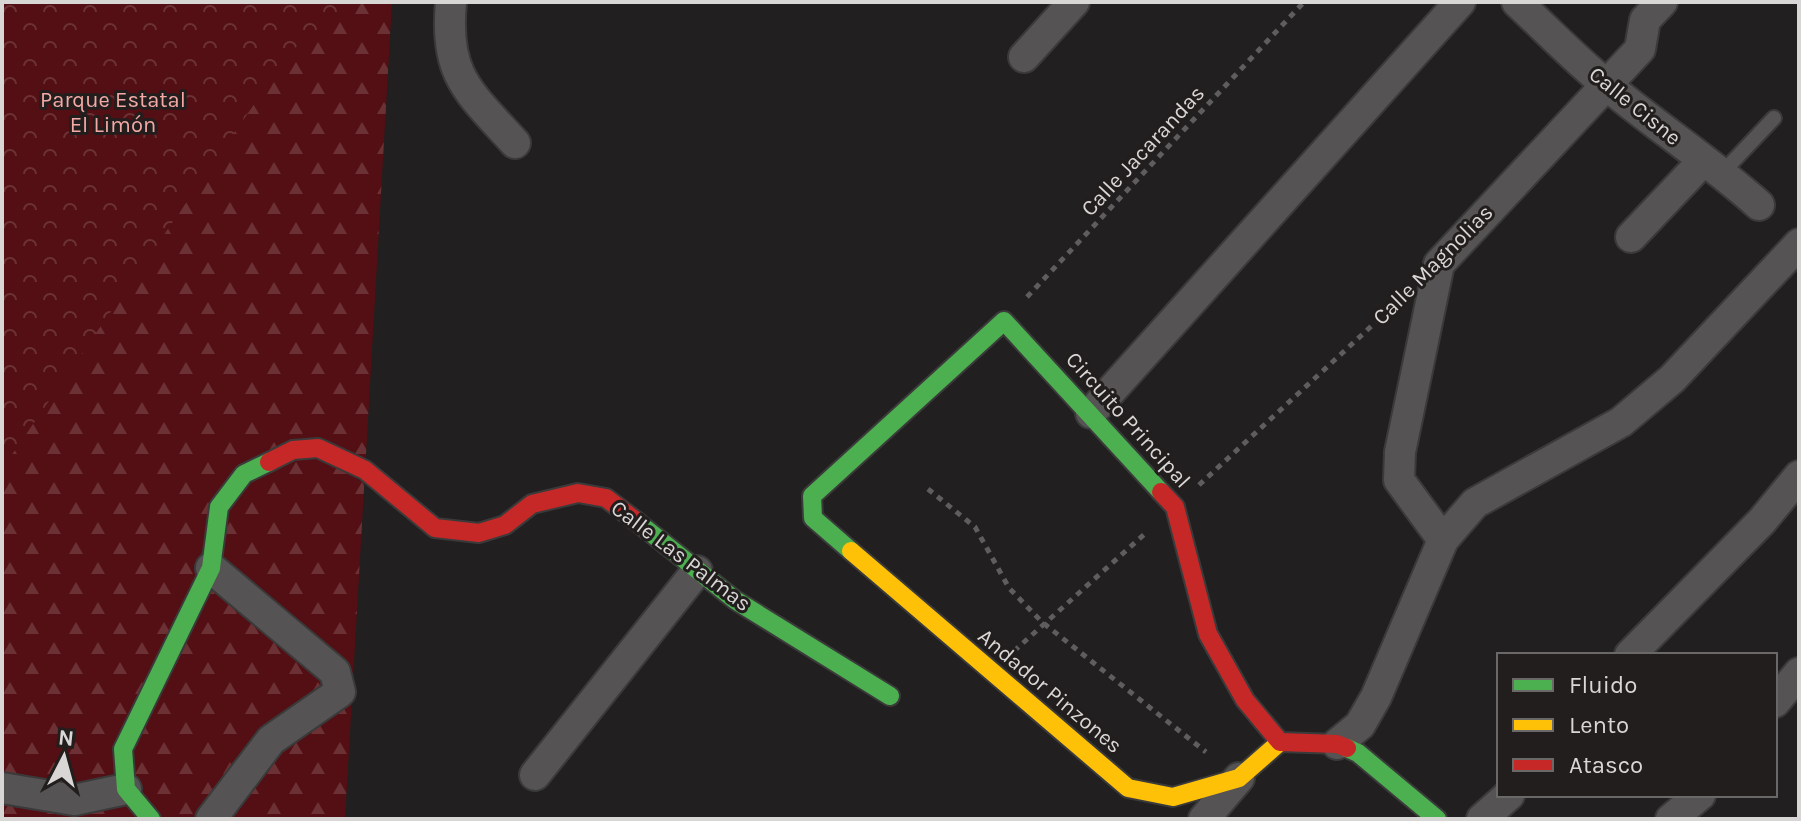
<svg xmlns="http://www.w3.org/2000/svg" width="1801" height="821" font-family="Karla,sans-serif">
	<defs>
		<pattern id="forest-firs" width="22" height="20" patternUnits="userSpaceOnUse" patternTransform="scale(2)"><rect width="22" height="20" fill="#530f13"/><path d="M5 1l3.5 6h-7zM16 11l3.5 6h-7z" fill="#6b3135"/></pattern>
		<pattern id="park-crowns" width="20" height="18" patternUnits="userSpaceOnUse" patternTransform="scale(2)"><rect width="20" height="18" fill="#530f13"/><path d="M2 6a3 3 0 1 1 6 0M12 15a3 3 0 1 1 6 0" fill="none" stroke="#6b3135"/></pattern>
	</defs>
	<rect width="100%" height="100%" fill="#211f1f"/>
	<!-- forest -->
	<path fill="url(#forest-firs)" d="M2 2H392L345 819H2Z"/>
	<!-- park -->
	<path fill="url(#park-crowns)" d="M2 2H354L291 51 2 469Z"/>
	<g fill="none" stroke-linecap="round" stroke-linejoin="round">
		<defs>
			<path id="lane" d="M1723 172 1774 118"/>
			<g id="street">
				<path d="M451 2C444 76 469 92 515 143"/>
				<path d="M1517 2C1547 30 1576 60 1608 86 1657 127 1711 162 1759 205"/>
				<path d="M1024 57 1074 2"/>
				<path d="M1631 237 1703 161"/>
				<path d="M1091 413 1460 2"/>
				<path d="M1443 540 1399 480 1400 452 1439 264 1640 49 1645 20 1662 2"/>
				<path d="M211 568 335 672 340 692 271 740 211 819"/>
				<path d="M1630 655 1762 521 1799 476"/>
				<path d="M1775 702 1799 673"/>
				<path d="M1337 744 1360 725 1376 697 1443 540 1475 503 1621 422 1672 379 1799 244"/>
				<path d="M535 775 697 571"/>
				<path d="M2 788 74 800 126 789"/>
				<path d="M1204 819 1239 778"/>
				<path d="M1482 819 1509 795"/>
				<path d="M1671 819 1700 795"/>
			</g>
			<g id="fast">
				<path d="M636 521 735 600 890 696"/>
				<path d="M851 551 813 518 812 496 1004 321 1161 492"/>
				<path d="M1347 748 1358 753 1437 819"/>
				<path d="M151 819 126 789 123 749 211 568 219 507 244 474 269 462"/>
			</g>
			<path id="slow" d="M851 551 1128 788 1173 797 1239 778 1280 742"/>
			<g id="jam">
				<path d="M269 462 293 450 318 448 365 470 435 528 479 533 505 525 532 504 578 493 606 498 636 521"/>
				<path d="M1161 492 1175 507 1208 634 1245 700 1280 742 1337 744 1347 748"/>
			</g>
		</defs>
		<!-- lane casing -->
		<use href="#lane" stroke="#3b3a3a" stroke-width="18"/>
		<!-- street casing -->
		<use href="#street" stroke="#3b3a3a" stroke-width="34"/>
		<!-- fast casing -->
		<use href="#fast" stroke="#3b3a3a" stroke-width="22"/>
		<!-- slow casing -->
		<use href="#slow" stroke="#3b3a3a" stroke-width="22"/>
		<!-- jam casing -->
		<use href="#jam" stroke="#3b3a3a" stroke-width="22"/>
		<!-- path -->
		<g stroke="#5f5d5d" stroke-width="5" stroke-dasharray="6 6" stroke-linecap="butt">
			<path d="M1027 297 1304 2"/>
			<path d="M1199 485 1403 297"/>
			<path d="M928 489 975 527 1009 588 1042 622 1206 752"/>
			<path d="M1014 651 1147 532"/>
		</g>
		<!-- lane -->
		<use href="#lane" stroke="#555353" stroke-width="14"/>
		<!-- street -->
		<use href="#street" stroke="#555353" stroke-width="30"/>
		<!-- fast -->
		<use href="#fast" stroke="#4caf50" stroke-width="18"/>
		<!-- slow -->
		<use href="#slow" stroke="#ffc107" stroke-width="18"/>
		<!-- jam -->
		<use href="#jam" stroke="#c62828" stroke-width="18"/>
	</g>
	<g text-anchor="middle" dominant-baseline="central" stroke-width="6" stroke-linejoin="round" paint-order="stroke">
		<!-- park labels -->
		<g font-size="22" fill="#f4a9a4" stroke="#221e1e">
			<text x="113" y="100">Parque Estatal<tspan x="113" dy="25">El Limón</tspan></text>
		</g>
		<!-- street labels -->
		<g font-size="22" fill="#d9d6d6" stroke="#221e1e">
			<text transform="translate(1635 106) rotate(39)">Calle Cisne</text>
			<text transform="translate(1143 151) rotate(-47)">Calle Jacarandas</text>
			<text transform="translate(1433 265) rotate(-45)">Calle Magnolias</text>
			<text transform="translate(1128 420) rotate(48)">Circuito Principal</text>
			<text transform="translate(681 556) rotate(37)">Calle Las Palmas</text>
			<text transform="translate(1050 691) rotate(40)">Andador Pinzones</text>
		</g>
	</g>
	<!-- border -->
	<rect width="1801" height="821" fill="none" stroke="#d9d6d6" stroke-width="8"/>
	<!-- legend -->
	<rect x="1497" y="653" width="280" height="144" fill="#221e1e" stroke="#6b6868" stroke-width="2"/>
	<rect x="1513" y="679" width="40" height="12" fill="#4caf50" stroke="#6b6868" stroke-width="2"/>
	<text x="1569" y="693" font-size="24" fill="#d9d6d6">Fluido</text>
	<rect x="1513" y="719" width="40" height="12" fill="#ffc107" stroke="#6b6868" stroke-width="2"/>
	<text x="1569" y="733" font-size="24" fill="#d9d6d6">Lento</text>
	<rect x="1513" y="759" width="40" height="12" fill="#c62828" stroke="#6b6868" stroke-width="2"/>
	<text x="1569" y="773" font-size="24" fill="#d9d6d6">Atasco</text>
	<!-- north arrow -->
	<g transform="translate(64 757) rotate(6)" stroke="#221e1e" stroke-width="6" paint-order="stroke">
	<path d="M0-6L14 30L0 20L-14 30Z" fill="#d9d6d6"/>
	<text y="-12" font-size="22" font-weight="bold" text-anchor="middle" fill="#d9d6d6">N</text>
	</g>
</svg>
